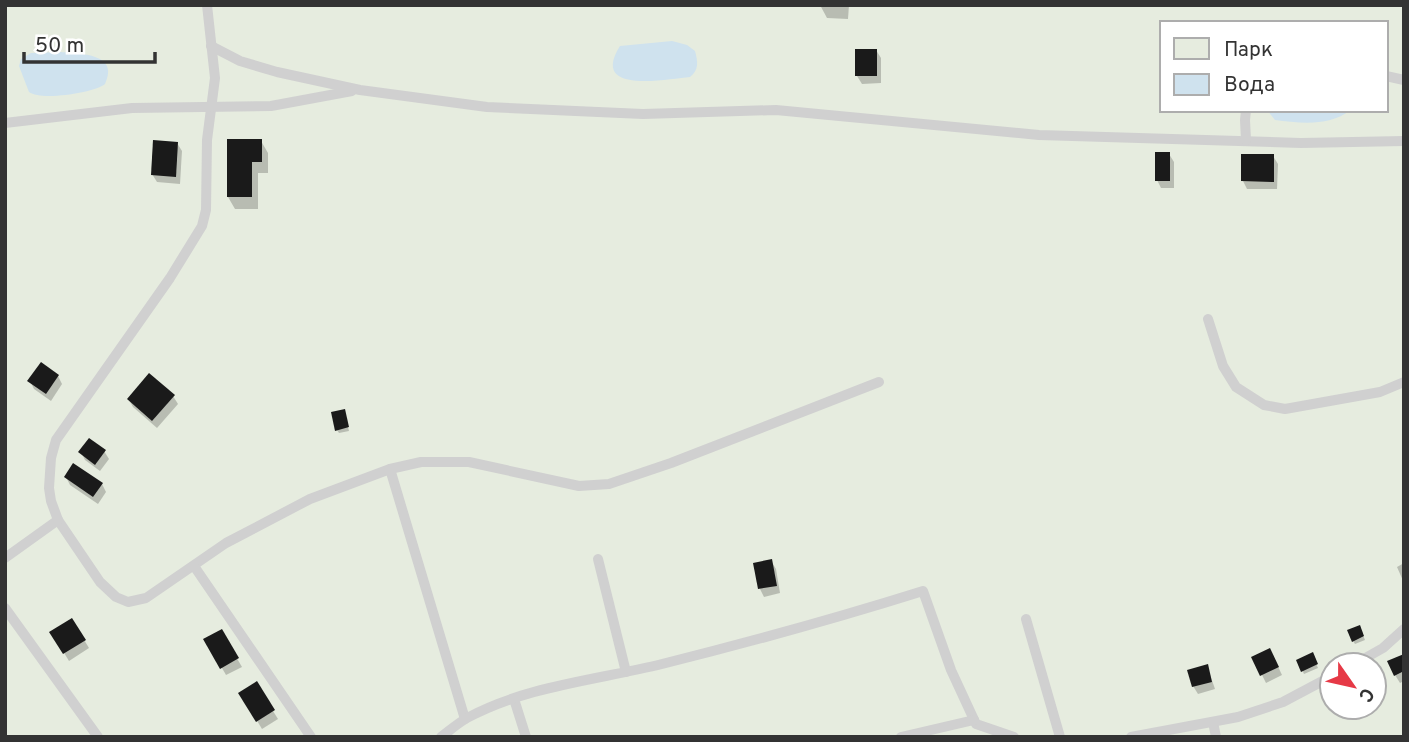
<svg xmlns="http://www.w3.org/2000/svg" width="1409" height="742" font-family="Overpass,sans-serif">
	<rect width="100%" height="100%" fill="#fff"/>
	<!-- green -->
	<path fill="#e6ecdf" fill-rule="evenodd" d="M5 5H1404V737H5ZM1162 23H1386V110H1162ZM1332 665H1374V707H1332Z"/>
	<!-- water -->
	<g fill="#cfe2ee">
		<path d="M672 41 687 45 695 51C698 62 699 70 690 77 667 79 589 95 620 46Z"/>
		<path d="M61 52C80 54 120 53 105 84 94 93 41 101 29 92L19 66 21 59 31 53Z"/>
		<path d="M1267 110H1350C1330 127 1299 123 1275 120Z"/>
	</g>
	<!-- shadow -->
	<g fill="#0003">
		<path d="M820 5H849L848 19 827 18Z"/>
		<path d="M876 50 881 58V83L862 84 857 76Z"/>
		<path d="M261 141 268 153V173H258V209H235L228 197Z"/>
		<path d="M177 143 182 151 180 184 157 182 152 174Z"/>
		<path d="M1169 154 1174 162V188H1161L1157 180Z"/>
		<path d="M1273 156 1278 164 1277 189H1247L1243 181Z"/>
		<path d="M58 376 62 384 51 401 34 389 30 381Z"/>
		<path d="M173 396 178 404 157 428 133 407 129 400Z"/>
		<path d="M344 412 349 431 339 433 337 430Z"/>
		<path d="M104 451 109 459 100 471 85 460 81 452Z"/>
		<path d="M66 477 102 484 106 492 98 504 70 485Z"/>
		<path d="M771 561 776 569 780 593 764 597 760 589Z"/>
		<path d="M1404 563V583L1397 567Z"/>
		<path d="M72 620 89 648 69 661 52 633Z"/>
		<path d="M1361 630 1365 640 1355 644 1353 641Z"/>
		<path d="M221 631 242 667 226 675 206 640Z"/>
		<path d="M1312 654 1318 668 1304 674 1298 661Z"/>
		<path d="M1404 655V681L1400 683 1395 675Z"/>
		<path d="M1274 658 1282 675 1266 683 1262 675Z"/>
		<path d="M1207 666 1215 689 1198 694 1193 686Z"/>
		<path d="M256 684 278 719 262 729 241 694Z"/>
	</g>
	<!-- building -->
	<g fill="#1a1a1a">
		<rect x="855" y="49" width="22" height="27"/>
		<path d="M227 139H262V162H252V197H227Z"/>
		<path d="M153 140 178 142 176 177 151 175Z"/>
		<rect x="1155" y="152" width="15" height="29"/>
		<path d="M1241 154H1274V182L1241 181Z"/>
		<path d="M41 362 59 375 46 394 27 381Z"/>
		<path d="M149 373 175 395 152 421 127 399Z"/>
		<path d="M345 409 349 427 335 431 331 412Z"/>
		<path d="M89 438 106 450 95 465 78 452Z"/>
		<path d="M73 463 103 483 93 497 64 477Z"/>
		<path d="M772 559 777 586 758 589 753 563Z"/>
		<path d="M72 618 86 640 63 654 49 632Z"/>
		<path d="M1360 625 1364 636 1352 642 1347 630Z"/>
		<path d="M222 629 239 658 220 669 203 639Z"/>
		<path d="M1270 648 1279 667 1260 676 1251 657Z"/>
		<path d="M1313 652 1318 664 1301 672 1296 660Z"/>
		<path d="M1404 654V671L1394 676 1387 661Z"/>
		<path d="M1208 664 1212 682 1192 687 1187 670Z"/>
		<path d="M257 681 275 710 256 722 238 693Z"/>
	</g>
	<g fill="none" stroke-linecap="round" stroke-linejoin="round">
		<!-- service -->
		<g stroke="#d0d0d0" stroke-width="10">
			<path d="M207 5 215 78 207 140 206 210 202 226 170 278 56 440 51 458 49 488 51 501 58 520 100 582 116 597 128 602 146 598 226 543 310 499 390 469 421 462H469L579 486 609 484 671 463 879 382"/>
			<path d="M211 46 240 61 277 72 360 90 487 107 643 114 776 110 1039 135 1301 143 1404 141"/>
			<path d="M1386 76 1404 80"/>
			<path d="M1246 110 1245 120 1246 140"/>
			<path d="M5 123 132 108 271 106 352 91"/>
			<path d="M1208 319 1223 366 1236 387 1264 405 1285 409 1380 392 1404 382"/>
			<path d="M390 469 465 719"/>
			<path d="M5 558 58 520"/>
			<path d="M598 559 626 672"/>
			<path d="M194 566 311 737"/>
			<path d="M5 608 98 737"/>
			<path d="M1026 619 1060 737"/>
			<path d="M1353 665 1383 648 1404 629"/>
			<path d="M514 699 526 737"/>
			<path d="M1213 722 1216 737"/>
			<path d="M441 737C449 731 458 723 467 718 526 686 597 680 662 664 750 642 837 618 923 591L951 670 976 724 1014 737"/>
			<path d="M901 737 974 720"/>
			<path d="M1131 737 1238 717 1283 702 1332 676"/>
		</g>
	</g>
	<!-- border -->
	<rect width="1409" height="742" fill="none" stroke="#333333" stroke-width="14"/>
	<!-- legend -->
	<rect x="1160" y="21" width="228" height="91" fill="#ffffff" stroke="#adadad" stroke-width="2"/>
	<rect x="1174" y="38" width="35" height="21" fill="#e6ecdf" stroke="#adadad" stroke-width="2"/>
	<text x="1224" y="56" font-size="21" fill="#333333">Парк</text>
	<rect x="1174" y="74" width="35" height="21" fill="#cfe2ee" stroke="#adadad" stroke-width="2"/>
	<text x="1224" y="91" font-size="21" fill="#333333">Вода</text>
	<!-- north arrow -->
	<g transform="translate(1353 686) rotate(124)"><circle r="33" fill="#ffffff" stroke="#adadad" stroke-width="2"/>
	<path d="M0-5L12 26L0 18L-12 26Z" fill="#e63946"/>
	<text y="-10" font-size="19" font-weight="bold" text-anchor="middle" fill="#333333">С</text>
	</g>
	<!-- scale -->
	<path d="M24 52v10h131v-10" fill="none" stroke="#333333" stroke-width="3.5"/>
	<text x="35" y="52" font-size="21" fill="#333333" stroke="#ffffff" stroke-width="5" paint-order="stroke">50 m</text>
</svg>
